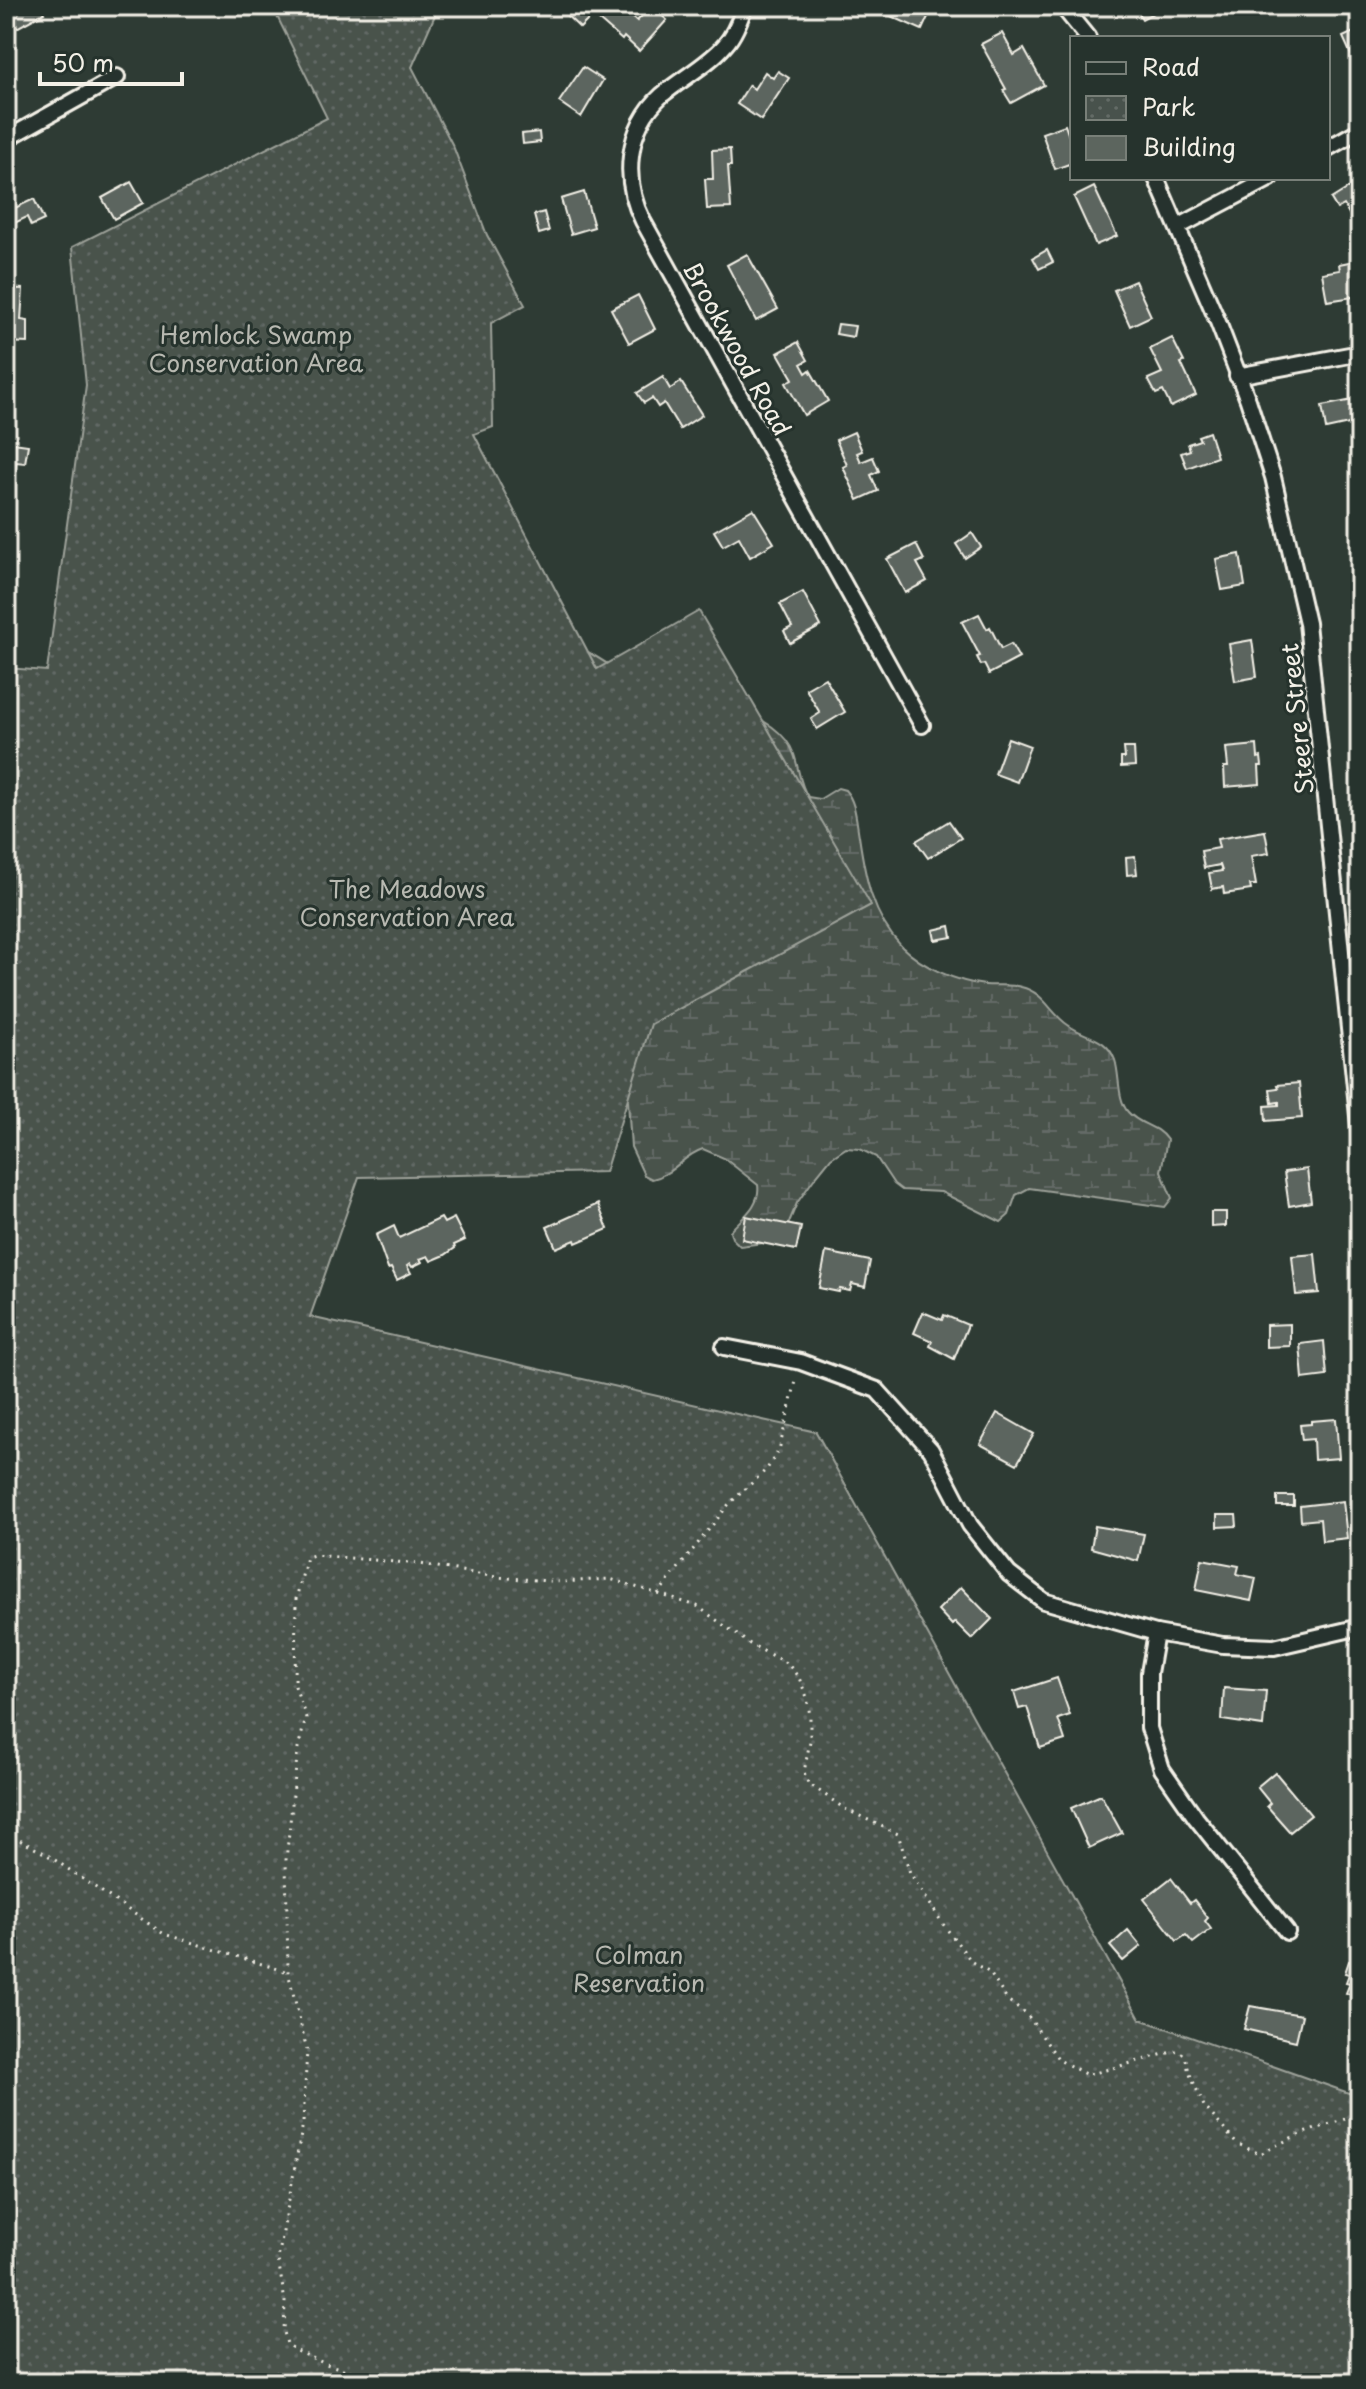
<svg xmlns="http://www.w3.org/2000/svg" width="1366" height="2389" font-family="'Playpen Sans',sans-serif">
	<defs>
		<pattern id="wetland-marsh" width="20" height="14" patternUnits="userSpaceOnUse" patternTransform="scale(2)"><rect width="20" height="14" fill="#48524c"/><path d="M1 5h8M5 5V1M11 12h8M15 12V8" fill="none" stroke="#636b66"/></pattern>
		<pattern id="park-dots" width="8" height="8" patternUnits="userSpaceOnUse" patternTransform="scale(2)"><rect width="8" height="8" fill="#48524c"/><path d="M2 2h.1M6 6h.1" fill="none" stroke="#636b66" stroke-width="1.8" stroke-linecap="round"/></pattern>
	</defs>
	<rect width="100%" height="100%" fill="#2e3b34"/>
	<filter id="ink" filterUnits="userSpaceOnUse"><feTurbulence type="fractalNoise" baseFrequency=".0125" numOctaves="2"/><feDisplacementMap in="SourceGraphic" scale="16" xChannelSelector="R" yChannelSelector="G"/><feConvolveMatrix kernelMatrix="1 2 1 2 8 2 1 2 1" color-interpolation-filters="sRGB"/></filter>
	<g filter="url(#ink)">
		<!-- wetland -->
		<path fill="url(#wetland-marsh)" stroke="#9ea29a" stroke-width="2" d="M573 644C601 657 626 679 654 690 696 707 756 702 786 740 800 757 796 779 808 797L820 799 838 788 845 790C856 802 856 820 859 836 865 877 872 916 902 947 922 967 957 982 985 985 996 986 1010 984 1021 987 1044 992 1050 1013 1068 1025 1085 1038 1106 1036 1115 1060 1120 1076 1117 1099 1128 1112 1140 1126 1156 1124 1167 1140L1161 1171 1172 1198 1165 1207 1029 1188 1016 1195 1009 1215 1001 1222 941 1192 902 1190 894 1184 876 1157 860 1149 846 1148 831 1158 814 1179 797 1203 785 1232 763 1243 740 1246 732 1238 730 1231C742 1218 761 1205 758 1185L724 1158 703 1149C683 1155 673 1175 652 1179L644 1175 631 1147 628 1101 607 1032Z"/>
		<!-- park -->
		<path fill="url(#park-dots)" stroke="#9ea29a" stroke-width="2" d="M272 6H439L412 67 453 146 487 235 525 305 491 323 493 427 474 434 597 669 699 611 871 905 651 1024 605 1172 359 1177 310 1317 816 1432 1140 2019 1360 2097V2383H6V668L47 671 86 385 72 247 327 118Z"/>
		<!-- building -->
		<g fill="#5c655e" stroke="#f4f1e8" stroke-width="2">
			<path d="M6 6H40L44 13 15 29 6 13Z"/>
			<path d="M565 6H587L595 13 580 28 561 10Z"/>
			<path d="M612 6H620L637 21 651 6 667 20 639 51 624 37 622 40 599 20Z"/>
			<path d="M890 6H933L922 30 886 14Z"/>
			<path d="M1135 6H1166L1142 19Z"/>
			<path d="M1360 29V56L1353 59 1343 37Z"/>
			<path d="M1002 33 1014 55 1024 49 1044 85 1011 103 1003 90 1006 89 981 44Z"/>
			<path d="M583 67 603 80 581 117 559 102Z"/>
			<path d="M778 71 789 78 761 120 737 104 749 85 754 89 765 72 773 78Z"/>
			<path d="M1065 125 1072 145V163L1055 169 1042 133Z"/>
			<path d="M539 132 540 142 523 144 522 134Z"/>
			<path d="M730 149 731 166H728L731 208 707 209 705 179H713L712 150Z"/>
			<path d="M1360 181V214L1352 219 1344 205 1337 209 1331 199Z"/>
			<path d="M131 182 143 203 114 219 102 198Z"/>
			<path d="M1094 187 1117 236 1096 245 1074 197Z"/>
			<path d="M584 192 594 227 571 234 561 199Z"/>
			<path d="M11 199 15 208 34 199 44 220 31 226 27 217 6 227V201Z"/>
			<path d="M544 212 549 231 539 234 534 215Z"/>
			<path d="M1047 250 1053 262 1039 269 1033 258Z"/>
			<path d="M747 254 778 309 756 321 727 265Z"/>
			<path d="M1354 261V267L1360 266V296L1327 301 1322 273 1340 270 1339 264Z"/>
			<path d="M1135 281 1151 316 1130 326 1114 290Z"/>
			<path d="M6 288 23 289 21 320 28 321V343L6 342Z"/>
			<path d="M638 295 655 329 629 343 611 309Z"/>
			<path d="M838 324 855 326 853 337 836 334Z"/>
			<path d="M1172 338 1184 362 1181 363 1196 395 1171 407 1163 391 1156 394 1148 379 1162 373 1150 349Z"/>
			<path d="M798 342 808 360 801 364 806 373 810 370 828 401 804 415 786 383 793 379 778 353Z"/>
			<path d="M663 377 670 389 681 382 702 415 680 429 664 403 658 407 652 398 644 403 637 393Z"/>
			<path d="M1353 400 1358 422 1326 429 1322 406Z"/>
			<path d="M854 432 862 451 857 453 861 462 873 457 879 471 871 475 878 491 858 500 843 467 847 465 836 440Z"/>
			<path d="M1209 432 1217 457 1187 468 1181 453 1190 450 1188 444 1200 440 1198 436Z"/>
			<path d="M6 442 28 445 25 463 16 462 11 497H6Z"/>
			<path d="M753 509 774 543 750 557 739 537 723 546 714 531Z"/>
			<path d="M972 533 981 547 965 558 956 544Z"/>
			<path d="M916 544 924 560 917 563 927 581 905 593 887 559Z"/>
			<path d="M1240 554 1245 586 1222 590 1216 559Z"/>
			<path d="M803 592 821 626 790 643 784 631 792 627 780 604Z"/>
			<path d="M979 614 987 629 990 627 1001 649 1011 644 1019 658 989 674 984 664 981 665 977 657 980 656 962 622Z"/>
			<path d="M1252 640 1257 677 1235 681 1229 644Z"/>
			<path d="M825 678 845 712 817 729 811 719 820 713 806 689Z"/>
			<path d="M1008 738 1030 746 1017 782 995 774Z"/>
			<path d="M1257 745 1258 758 1261 757 1262 766H1259L1260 784 1225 787 1224 767H1228L1226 748Z"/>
			<path d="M1124 748H1134L1135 766 1121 767V758H1125Z"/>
			<path d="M949 821 961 838 928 858 916 841Z"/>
			<path d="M1265 831 1269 853 1251 856 1256 885H1250L1251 890 1224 894 1223 887 1212 889 1209 873 1222 871 1220 865 1204 868 1201 851 1219 848 1217 839Z"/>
			<path d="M1135 856 1137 874 1127 875 1126 857Z"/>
			<path d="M950 926 952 937 935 940 933 930Z"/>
			<path d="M1299 1083 1302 1118 1266 1121 1265 1106 1279 1105V1102L1272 1103 1270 1089 1278 1088 1277 1085Z"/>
			<path d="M1307 1169 1311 1202 1289 1206 1284 1172Z"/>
			<path d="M598 1204 608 1229 576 1243 575 1240 556 1248 547 1227Z"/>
			<path d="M1211 1212H1226V1226L1211 1227Z"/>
			<path d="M746 1216 801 1227 796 1250 742 1239Z"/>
			<path d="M441 1218 444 1223 454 1218 465 1240 454 1245 455 1248 445 1255 431 1261 428 1256 420 1259 422 1262 412 1267 410 1264 407 1266 411 1273 397 1280 391 1268 388 1269 376 1235 394 1226 399 1238Z"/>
			<path d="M826 1252 870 1261 865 1287 852 1284 850 1291 840 1289 839 1292 819 1288Z"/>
			<path d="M1315 1254 1319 1293 1296 1295 1292 1256Z"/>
			<path d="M923 1312 942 1320 944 1315 968 1325 954 1359 930 1346 932 1341 914 1333Z"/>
			<path d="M1290 1324V1346L1266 1347V1325Z"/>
			<path d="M1324 1341 1327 1376 1303 1379 1300 1344Z"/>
			<path d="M997 1413 1034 1434 1017 1464 980 1444Z"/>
			<path d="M1336 1419 1339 1458 1314 1460 1313 1439 1302 1440 1300 1425 1311 1424V1421Z"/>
			<rect x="1277" y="1496" width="17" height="10"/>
			<path d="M1343 1501 1347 1538 1322 1541 1320 1519 1301 1521 1300 1506Z"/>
			<path d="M1217 1515H1236L1237 1526 1217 1527Z"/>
			<path d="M1095 1526 1144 1534 1138 1561 1091 1548Z"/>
			<path d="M1202 1559 1239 1566 1237 1574 1256 1578 1251 1601 1196 1590Z"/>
			<path d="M961 1587 992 1619 972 1639 955 1622 952 1625 938 1610Z"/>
			<path d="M1057 1678 1070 1715 1058 1719 1065 1740 1040 1748 1027 1707 1019 1709 1014 1692Z"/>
			<path d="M1224 1688 1266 1691 1263 1726 1222 1720Z"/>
			<path d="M1275 1772 1311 1815 1290 1832 1267 1806 1270 1803 1257 1787Z"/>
			<path d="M1101 1795 1122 1833 1089 1848 1071 1808Z"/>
			<path d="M1171 1878 1190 1903 1194 1900 1208 1918 1205 1921 1211 1929 1193 1943 1186 1935 1177 1941 1144 1899Z"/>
			<path d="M1128 1930 1141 1946 1123 1961 1110 1946Z"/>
			<path d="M1360 1945V1998L1346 1993 1350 1983 1346 1982 1349 1974 1345 1973 1349 1961 1354 1963Z"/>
			<path d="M1250 2006 1302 2015 1296 2041 1244 2029Z"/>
		</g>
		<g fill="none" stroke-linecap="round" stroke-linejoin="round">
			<defs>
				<g id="minor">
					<path d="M745 6C740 19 735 34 725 45 708 65 682 78 662 95 626 128 622 180 643 221L922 725"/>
					<path d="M1062 6 1088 38"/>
					<path d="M6 139 117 77"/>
					<path d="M1328 148 1360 130"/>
					<path d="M1156 178 1218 322 1248 400 1273 477 1307 623 1360 1135"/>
					<path d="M1178 227 1271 178"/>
					<path d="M1237 376 1360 353"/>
					<path d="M724 1347 801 1362 877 1390 931 1450 970 1525 1009 1574 1044 1601 1156 1633 1223 1645 1274 1647 1360 1627"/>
					<path d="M1156 1633 1149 1673V1728L1162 1769 1196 1818 1287 1932"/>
				</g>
			</defs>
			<!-- minor casing -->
			<use href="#minor" stroke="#f4f1e8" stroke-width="20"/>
			<!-- path -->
			<g stroke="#f4f1e8" stroke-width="3" stroke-dasharray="2 6" stroke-linecap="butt">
				<path d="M658 1594 729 1504 767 1469 779 1450 797 1377"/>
				<path d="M6 1833 46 1854 164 1934 288 1972"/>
				<path d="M390 2383 326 2364 297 2351 287 2344 284 2332 285 2302 278 2259 303 2123 307 2050 288 1972 286 1860 298 1748 306 1718 295 1686 296 1599 307 1557 314 1555 420 1564 496 1577 561 1582 610 1579 697 1606 750 1644 788 1664 799 1678 807 1697 810 1716V1741L804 1772 808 1783 845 1809 898 1834 910 1873 943 1924 972 1962 990 1973 1007 2000 1026 2013 1059 2060 1087 2075 1179 2050 1185 2056 1189 2072 1204 2106 1236 2143 1260 2154 1295 2136 1360 2114"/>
			</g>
			<!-- minor -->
			<use href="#minor" stroke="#26332d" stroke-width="14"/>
		</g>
	</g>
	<g text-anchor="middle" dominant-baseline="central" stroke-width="6" stroke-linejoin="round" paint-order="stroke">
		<!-- park labels -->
		<g font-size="24" fill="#b8b9b1" stroke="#26332d">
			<text x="256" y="334">Hemlock Swamp<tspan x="256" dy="28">Conservation Area</tspan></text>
			<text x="407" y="888">The Meadows<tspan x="407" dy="28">Conservation Area</tspan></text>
			<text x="639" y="1954">Colman<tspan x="639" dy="28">Reservation</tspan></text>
		</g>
		<!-- street labels -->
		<g font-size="24" fill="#f4f1e8" stroke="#26332d">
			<text transform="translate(738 348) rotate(61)">Brookwood Road</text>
			<text transform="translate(1296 719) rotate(-96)">Steere Street</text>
		</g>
	</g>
	<!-- margin -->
	<rect width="1366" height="2389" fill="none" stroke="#26332d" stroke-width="32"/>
	<rect x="16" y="16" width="1334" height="2357" fill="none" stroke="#f4f1e8" stroke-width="3" filter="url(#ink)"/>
	<!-- legend -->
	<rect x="1070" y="36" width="260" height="144" fill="#26332d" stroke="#787f78" stroke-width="2"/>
	<rect x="1086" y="62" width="40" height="12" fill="#26332d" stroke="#787f78" stroke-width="2"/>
	<text x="1142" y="76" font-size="24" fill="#f4f1e8">Road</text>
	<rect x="1086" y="96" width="40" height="24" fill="url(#park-dots)" stroke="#787f78" stroke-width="2"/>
	<text x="1142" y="116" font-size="24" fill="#f4f1e8">Park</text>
	<rect x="1086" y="136" width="40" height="24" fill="#5c655e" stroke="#787f78" stroke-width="2"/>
	<text x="1142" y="156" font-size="24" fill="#f4f1e8">Building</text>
	<!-- scale -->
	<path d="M40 72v12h142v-12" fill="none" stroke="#f4f1e8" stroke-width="4"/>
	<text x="52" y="72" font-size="24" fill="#f4f1e8" stroke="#26332d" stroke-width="6" paint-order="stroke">50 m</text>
</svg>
